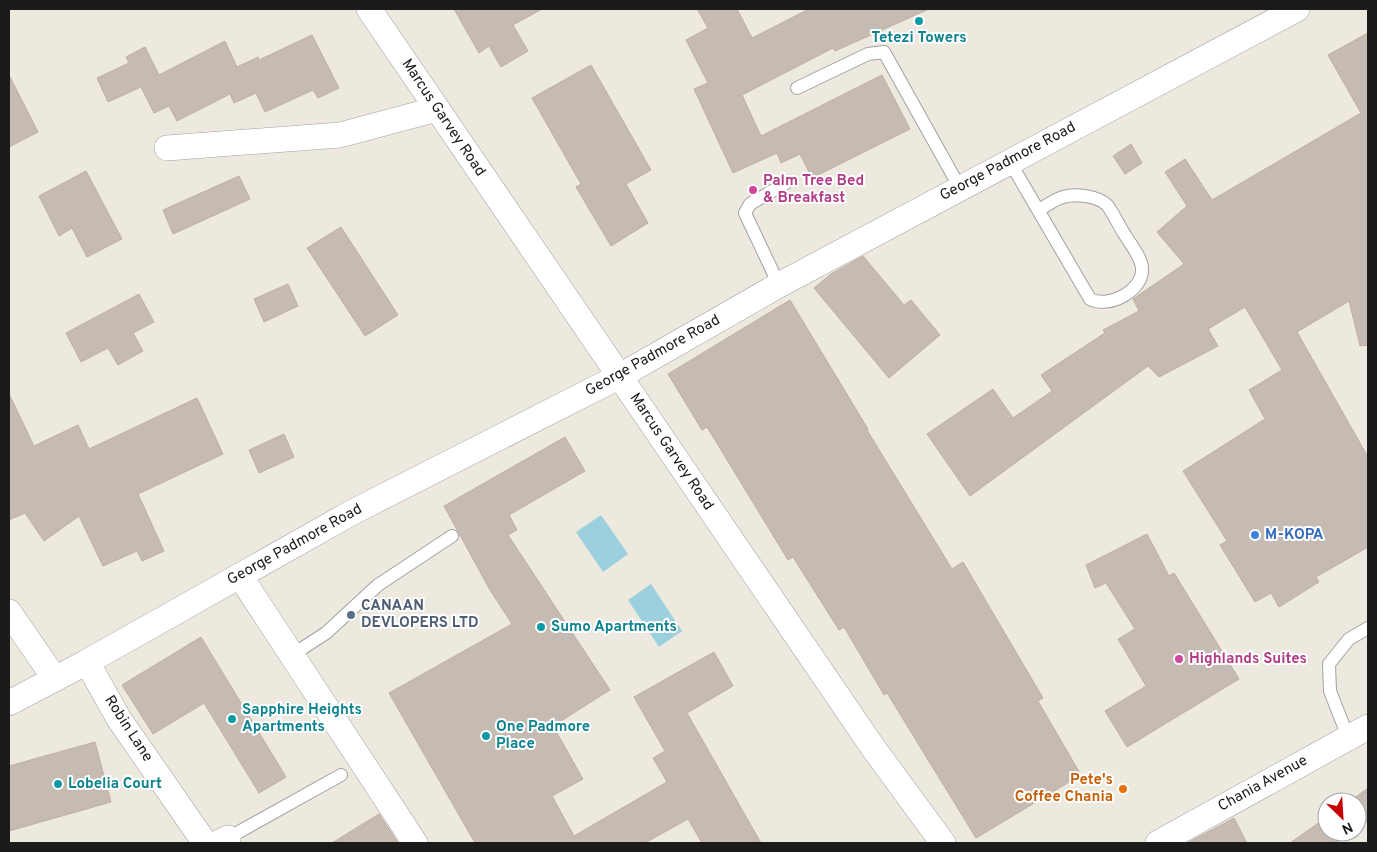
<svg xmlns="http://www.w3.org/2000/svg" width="1377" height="852" font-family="Overpass,sans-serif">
	<rect width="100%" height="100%" fill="#ede9df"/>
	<!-- water -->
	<g fill="#9cd0de">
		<path d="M601 515 628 554 603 572 576 532Z"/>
		<path d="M651 584 682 631 659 647 628 600Z"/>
	</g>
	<!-- building -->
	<g fill="#c5bbb3" stroke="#c0aea1">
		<path d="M454 9H542L513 25 528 51 501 67 489 46 479 53Z"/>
		<path d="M697 9H737L752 38 809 9H929L835 51 833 48 742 95 761 136 882 75 910 129 812 178 800 154 781 163 777 153 733 173 694 89 708 83 686 40 708 28Z"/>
		<path d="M1368 33V345L1360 346 1349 301 1297 332 1368 457V547L1316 577 1319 582 1279 607 1271 593 1255 602 1220 545 1227 541 1183 471 1265 419 1249 390 1282 370 1245 307 1208 329 1218 346 1159 377 1148 366 970 496 927 434 993 389 1013 418 1052 391 1041 375 1105 333 1103 330 1139 311 1133 299 1184 264 1157 232 1187 206 1165 172 1185 159 1212 200 1361 113 1328 55Z"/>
		<path d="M312 35 339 88 318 98 313 90 265 112 256 93 234 103 230 94 177 121 169 106 154 113 141 87 108 102 97 78 129 63 126 57 145 47 159 75 225 41 237 67 258 57 259 60Z"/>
		<path d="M591 65 651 170 626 184 648 223 611 246 576 187 581 184 532 98Z"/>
		<path d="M9 75 38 132 9 147Z"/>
		<path d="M1131 144 1142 163 1125 174 1113 156Z"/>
		<path d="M86 171 122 239 87 257 72 228 59 236 39 196Z"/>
		<path d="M239 176 250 199 173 234 163 210Z"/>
		<path d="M341 227 398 315 365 336 307 248Z"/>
		<path d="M863 256 904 305 911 300 940 335 889 378 814 288 831 274Z"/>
		<path d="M288 284 298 306 264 322 254 299Z"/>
		<path d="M139 294 154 322 133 333 143 351 118 365 108 348 81 362 66 333Z"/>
		<path d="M790 300 868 429 867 430 952 569 963 562 1043 698 1038 701 1081 775 976 838 887 693 884 695 844 627 839 630 793 557 788 560 707 427 702 430 668 374Z"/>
		<path d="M9 394 34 446 78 425 89 449 197 398 223 454 138 494 164 551 142 561 137 551 103 566 79 516 44 541 25 513 9 520Z"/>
		<path d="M284 434 294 457 259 473 249 450Z"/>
		<path d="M565 437 585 471 509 515 517 530 508 535 610 690 553 726 583 779 552 796 574 836 667 782 653 758 665 751 634 697 714 652 733 686 687 713 761 843H702L688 819 645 843H475L389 693 512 624 490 590 444 506Z"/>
		<path d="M1147 534 1169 576 1174 573 1239 679 1127 747 1105 711 1146 686 1118 639 1135 629 1106 583 1095 588 1086 565Z"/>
		<path d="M201 637 286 777 259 793 204 703 153 734 122 685Z"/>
		<path d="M95 742 111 802 9 831V766Z"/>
		<path d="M1368 788V821L1357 828V802H1349Z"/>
		<path d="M379 814 398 843H332Z"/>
		<path d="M1327 817V832H1352L1335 843H1290Z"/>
		<path d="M1234 818 1247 843H1187L1225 823Z"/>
	</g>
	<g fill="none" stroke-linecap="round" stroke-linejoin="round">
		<defs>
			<g id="lane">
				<path d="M797 88 868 54 884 52 960 188"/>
				<path d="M1010 162 1090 299C1108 309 1143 291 1142 269 1142 258 1131 245 1125 235 1119 226 1114 214 1107 205 1098 196 1075 193 1063 197 1055 199 1046 206 1039 210"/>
				<path d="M779 285 745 213 750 204 786 183"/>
				<path d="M292 655 326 633 378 585 452 536"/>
				<path d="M1348 737 1330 691 1329 664 1349 639 1368 628"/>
				<path d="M231 841 228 838 341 775"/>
			</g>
			<g id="street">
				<path d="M369 9 874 749 943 843"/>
				<path d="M167 148 340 135 437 109"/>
				<path d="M240 576 415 843"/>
				<path d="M9 612 55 679"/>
				<path d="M87 662 119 719 205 843"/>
				<path d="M9 703 87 662 351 513 620 376 779 285 1297 9"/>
				<path d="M218 843 228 838"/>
				<path d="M1158 843 1368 727"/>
			</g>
		</defs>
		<!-- lane casing -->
		<use href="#lane" stroke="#a2a2a2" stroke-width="14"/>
		<!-- street casing -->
		<use href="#street" stroke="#a2a2a2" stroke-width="26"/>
		<!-- lane -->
		<use href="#lane" stroke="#fff" stroke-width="12"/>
		<!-- street -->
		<use href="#street" stroke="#fff" stroke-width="25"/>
	</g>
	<!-- markers -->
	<g fill="#0f9aa8" stroke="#fff" stroke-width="2">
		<circle cx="919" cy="21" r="5"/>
		<circle cx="541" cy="627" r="5"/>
		<circle cx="232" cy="719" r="5"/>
		<circle cx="486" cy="736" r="5"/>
		<circle cx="58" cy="784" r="5"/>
	</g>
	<g fill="#d1479c" stroke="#fff" stroke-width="2">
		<circle cx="753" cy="190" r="5"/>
		<circle cx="1179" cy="659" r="5"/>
	</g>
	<circle fill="#3f7fe0" stroke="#fff" stroke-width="2" cx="1255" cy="535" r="5"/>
	<circle fill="#5c6f8a" stroke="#fff" stroke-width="2" cx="351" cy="615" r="5"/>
	<circle fill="#e8710a" stroke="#fff" stroke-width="2" cx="1123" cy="789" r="5"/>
	<g text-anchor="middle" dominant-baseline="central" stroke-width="4" stroke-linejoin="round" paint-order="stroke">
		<!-- culture labels -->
		<g font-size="15" font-weight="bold" fill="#0d838f" stroke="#fff" text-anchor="start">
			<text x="919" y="38" text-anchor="middle">Tetezi Towers</text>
			<text x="551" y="627">Sumo Apartments</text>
			<text x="242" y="710">Sapphire Heights<tspan x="242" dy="17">Apartments</tspan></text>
			<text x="496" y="727">One Padmore<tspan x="496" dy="17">Place</tspan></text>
			<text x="68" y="784">Lobelia Court</text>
		</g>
		<!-- street labels -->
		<g font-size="15" fill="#1b1b1b" stroke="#fff">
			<text transform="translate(443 118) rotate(56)">Marcus Garvey Road</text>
			<text transform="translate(1008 162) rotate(-28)">George Padmore Road</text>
			<text transform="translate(653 356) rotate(-29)">George Padmore Road</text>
			<text transform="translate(671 452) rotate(56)">Marcus Garvey Road</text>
			<text transform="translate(295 545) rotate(-29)">George Padmore Road</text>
			<text transform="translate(128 729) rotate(57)">Robin Lane</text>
			<text transform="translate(1263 784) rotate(-29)">Chania Avenue</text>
		</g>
		<!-- hotel labels -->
		<g font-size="15" font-weight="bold" fill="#b23c85" stroke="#fff" text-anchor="start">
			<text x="763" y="181">Palm Tree Bed<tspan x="763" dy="17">&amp; Breakfast</tspan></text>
			<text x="1189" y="659">Highlands Suites</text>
		</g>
		<!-- shop labels -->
		<g font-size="15" font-weight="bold" fill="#366cbe" stroke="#fff" text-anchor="start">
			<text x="1265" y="535">M-KOPA</text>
		</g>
		<!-- service labels -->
		<g font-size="15" font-weight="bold" fill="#4e5e75" stroke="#fff" text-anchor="start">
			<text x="361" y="606">CANAAN<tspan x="361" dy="17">DEVLOPERS LTD</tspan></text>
		</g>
		<!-- food labels -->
		<g font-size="15" font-weight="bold" fill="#c56008" stroke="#fff" text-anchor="end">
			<text x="1113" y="780">Pete's<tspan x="1113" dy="17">Coffee Chania</tspan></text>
		</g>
	</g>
	<!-- border -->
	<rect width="1377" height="852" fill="none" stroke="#1b1b1b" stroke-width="20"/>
	<!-- north arrow -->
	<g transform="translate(1342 817) rotate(155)"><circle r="24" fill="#ffffff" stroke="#a4a4a4"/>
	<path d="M0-4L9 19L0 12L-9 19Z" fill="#c60001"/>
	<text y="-8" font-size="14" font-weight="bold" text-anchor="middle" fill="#1b1b1b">N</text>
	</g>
</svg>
